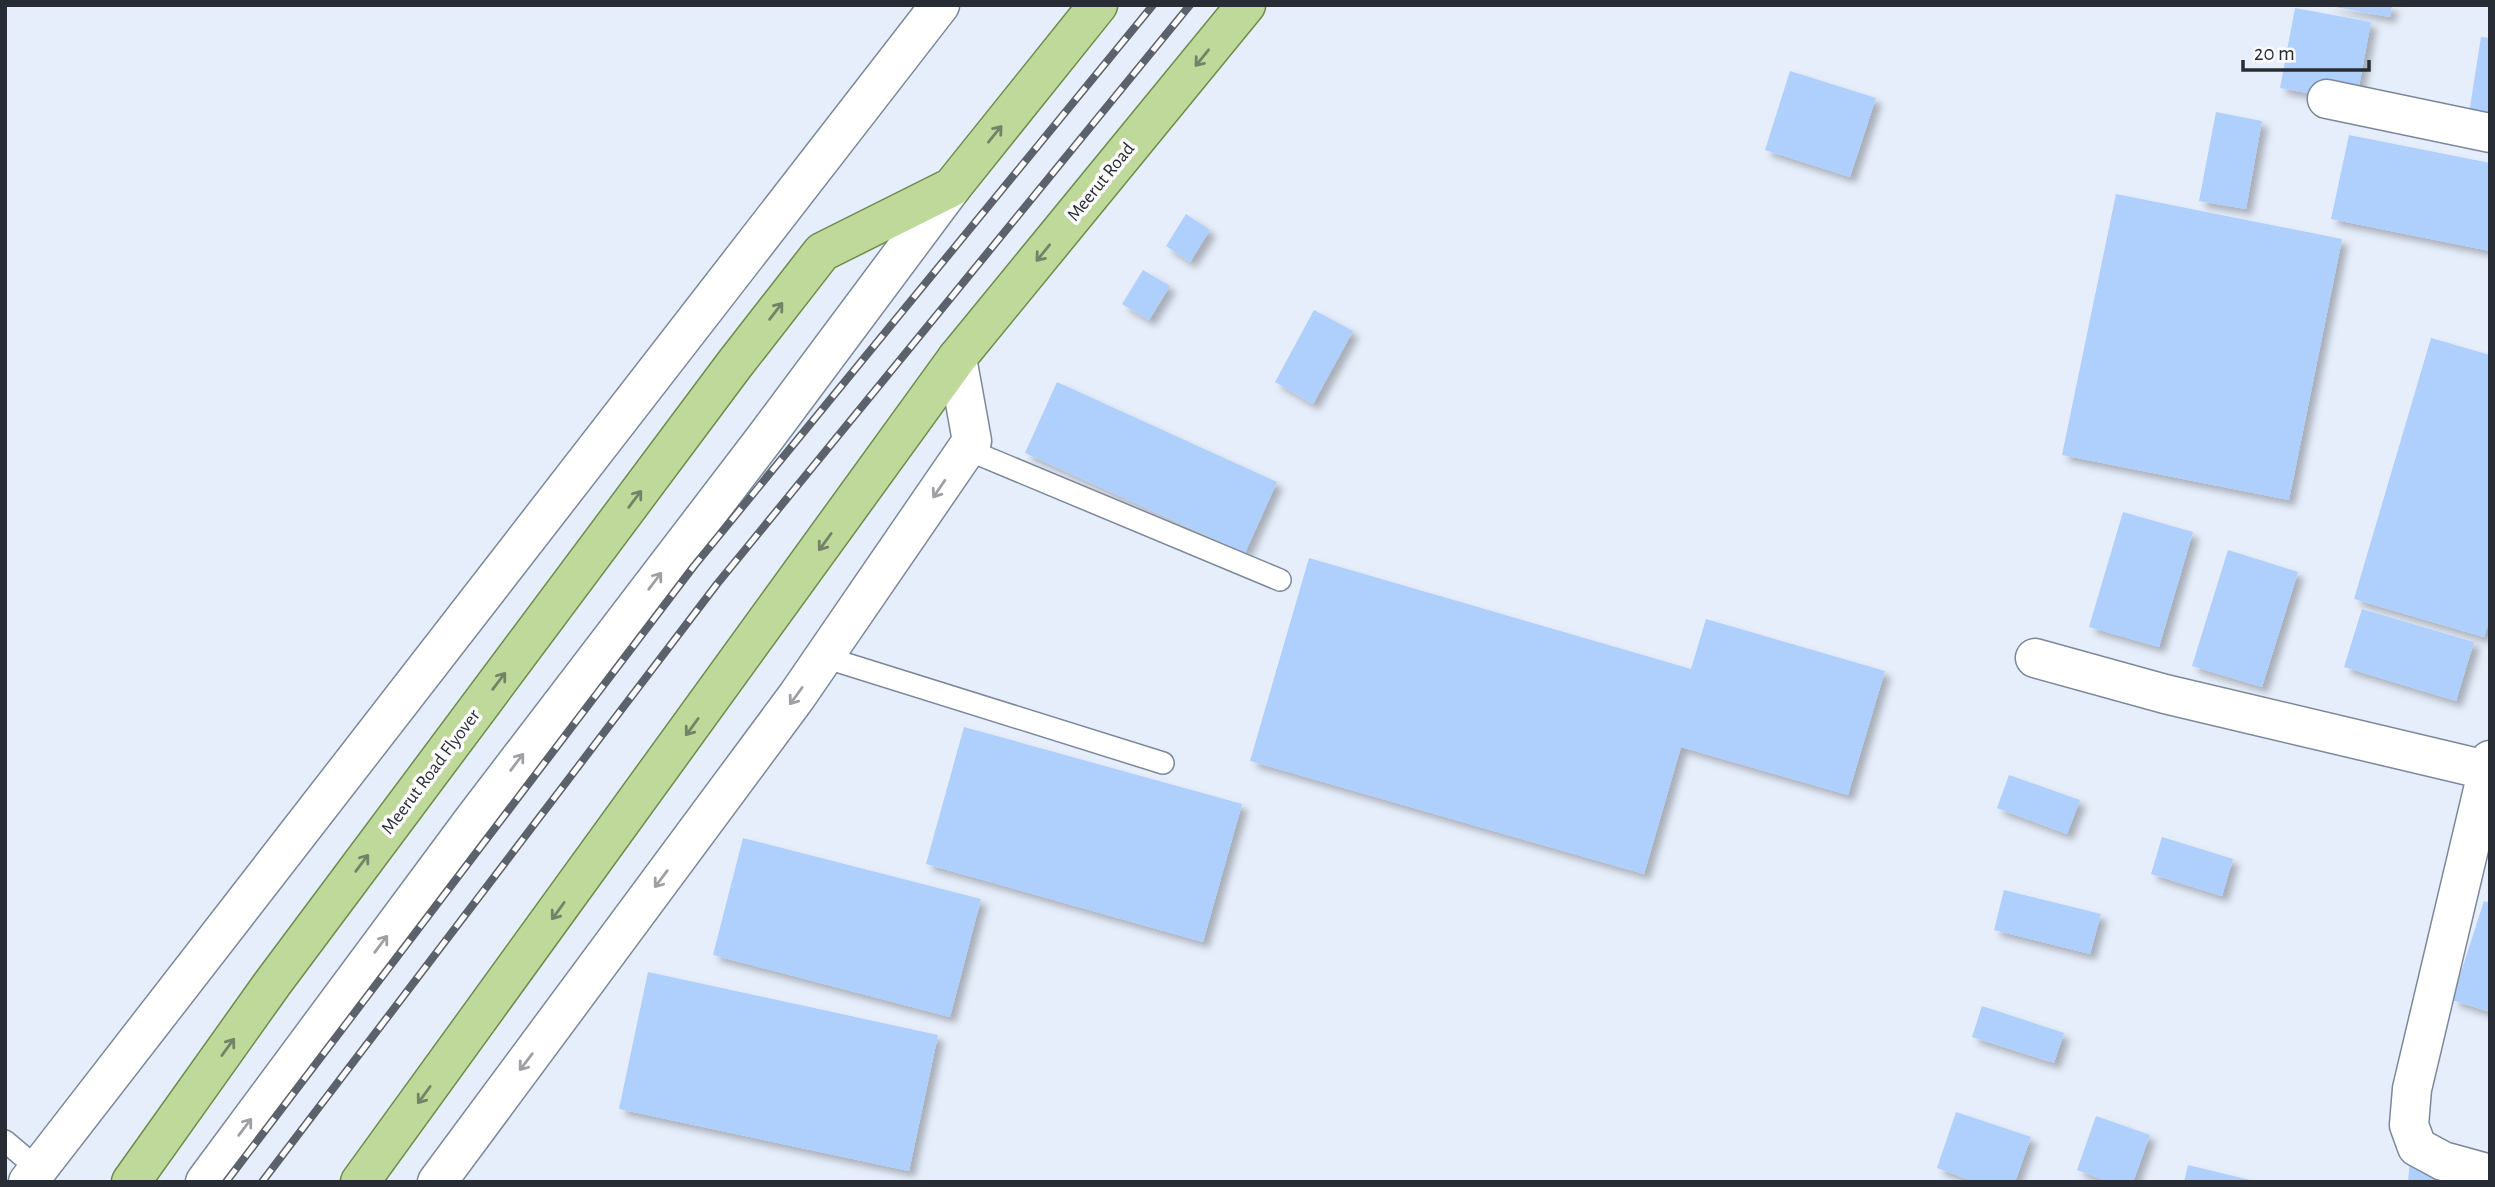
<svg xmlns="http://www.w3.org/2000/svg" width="2495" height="1187" font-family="'Alegreya Sans',sans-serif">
	<defs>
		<filter id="shadow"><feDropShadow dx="6" dy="6" stdDeviation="3.5" flood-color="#0004"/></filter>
	</defs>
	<rect width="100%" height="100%" fill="#e6eefb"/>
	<!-- building -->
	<g fill="#afcffc" filter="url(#shadow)">
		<path d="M2325 5H2392L2390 17Z"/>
		<path d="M2295 8 2371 22 2356 102 2280 88Z"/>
		<path d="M2481 37 2490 38V123L2468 120Z"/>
		<path d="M1790 71 1876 98 1850 177 1765 150Z"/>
		<path d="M2216 112 2262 121 2246 209 2199 201Z"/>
		<path d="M2349 135 2490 163V251L2331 219Z"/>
		<path d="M2116 194 2342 239 2289 500 2062 455Z"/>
		<path d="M1186 214 1210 230 1190 262 1166 246Z"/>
		<path d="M1143 270 1170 286 1149 320 1122 304Z"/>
		<path d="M1314 310 1353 331 1313 404 1275 382Z"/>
		<path d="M2431 338 2490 355V618L2484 637 2354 599Z"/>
		<path d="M1057 382 1277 482 1245 553 1025 453Z"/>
		<path d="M2123 512 2193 532 2159 647 2089 627Z"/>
		<path d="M2228 550 2298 572 2262 687 2192 666Z"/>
		<path d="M1309 558 1691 669 1706 619 1885 671 1848 795 1681 747 1644 874 1250 761Z"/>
		<path d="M2362 609 2474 642 2456 701 2344 667Z"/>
		<path d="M964 727 1242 804 1203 942 926 864Z"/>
		<path d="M2009 775 2080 800 2067 834 1997 808Z"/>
		<path d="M2162 837 2233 859 2222 896 2151 874Z"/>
		<path d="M743 838 981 899 950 1017 713 955Z"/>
		<path d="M2004 890 2101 914 2090 954 1994 930Z"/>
		<path d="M2484 901 2490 903V1012L2452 1000Z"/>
		<path d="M648 972 938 1035 909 1171 619 1109Z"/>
		<path d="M1982 1006 2064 1033 2054 1063 1972 1037Z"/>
		<path d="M1956 1112 2031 1137 2015 1182H1975L1937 1168Z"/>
		<path d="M2096 1116 2150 1135 2133 1182H2109L2077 1170Z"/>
		<path d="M2410 1160 2467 1182H2408Z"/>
		<path d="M2188 1165 2254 1181V1182H2184Z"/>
	</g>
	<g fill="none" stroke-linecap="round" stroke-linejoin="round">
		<defs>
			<g id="lane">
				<path d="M966 449 1280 580"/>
				<path d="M824 657 1163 763"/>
				<path d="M5 1141 38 1169"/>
			</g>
			<g id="street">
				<path d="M2327 99 2490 133"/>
				<path d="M2035 658 2165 694 2486 770"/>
				<path d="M2490 760 2412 1089 2409 1125 2417 1147 2443 1161 2490 1174"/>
			</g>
			<g id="secondary">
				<path d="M28 1182 940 5"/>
				<path d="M205 1182 474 819 765 438 952 187"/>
				<path d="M437 1182 797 696 972 441 957 358"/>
			</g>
			<g id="primary">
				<path d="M131 1182 272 984 734 365 822 252 952 187 1098 5"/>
				<path d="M360 1182 957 358 1246 5"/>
			</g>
		</defs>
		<!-- lane casing -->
		<use href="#lane" stroke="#7b889b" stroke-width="24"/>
		<!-- street casing -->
		<use href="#street" stroke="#7b889b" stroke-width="41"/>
		<!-- secondary casing -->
		<use href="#secondary" stroke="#7b889b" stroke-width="41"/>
		<!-- primary casing -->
		<use href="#primary" stroke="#6d8c4a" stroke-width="41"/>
		<!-- lane -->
		<use href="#lane" stroke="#fff" stroke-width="21"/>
		<!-- street -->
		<use href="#street" stroke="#fff" stroke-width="38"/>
		<!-- secondary -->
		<use href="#secondary" stroke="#fff" stroke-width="38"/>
		<!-- primary -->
		<use href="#primary" stroke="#bed999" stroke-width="38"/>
		<defs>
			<g id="rail">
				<path d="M226 1182 694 566 1153 5"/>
				<path d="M262 1182 717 584 1190 5"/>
			</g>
		</defs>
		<!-- rail casing -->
		<use href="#rail" stroke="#5c626b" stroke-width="8"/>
		<!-- rail -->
		<use href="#rail" stroke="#fbfbfb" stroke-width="5" stroke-dasharray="16" stroke-linecap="butt"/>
	</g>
	<!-- one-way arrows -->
	<defs><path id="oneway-shaft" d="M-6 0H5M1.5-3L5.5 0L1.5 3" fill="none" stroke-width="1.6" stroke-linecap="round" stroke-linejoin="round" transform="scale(1.75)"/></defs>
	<g stroke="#738367">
		<use href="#oneway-shaft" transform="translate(1202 58) rotate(129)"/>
		<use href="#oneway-shaft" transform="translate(995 134) rotate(-51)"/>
		<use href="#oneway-shaft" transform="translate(1043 253) rotate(129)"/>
		<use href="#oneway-shaft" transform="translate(776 311) rotate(-52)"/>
		<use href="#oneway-shaft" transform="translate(635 499) rotate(-53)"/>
		<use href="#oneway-shaft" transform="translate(825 542) rotate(126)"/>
		<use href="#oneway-shaft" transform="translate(499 681) rotate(-53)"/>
		<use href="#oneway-shaft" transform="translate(692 727) rotate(126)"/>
		<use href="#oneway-shaft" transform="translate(362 863) rotate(-53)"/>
		<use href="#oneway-shaft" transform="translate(558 911) rotate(126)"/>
		<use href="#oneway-shaft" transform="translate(228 1047) rotate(-54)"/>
		<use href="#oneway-shaft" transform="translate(424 1095) rotate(126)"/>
	</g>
	<g stroke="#9ea0a4">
		<use href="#oneway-shaft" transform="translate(939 489) rotate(124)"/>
		<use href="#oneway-shaft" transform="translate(655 581) rotate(-53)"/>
		<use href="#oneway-shaft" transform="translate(796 696) rotate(126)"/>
		<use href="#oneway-shaft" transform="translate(517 762) rotate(-53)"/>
		<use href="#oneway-shaft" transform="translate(661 879) rotate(127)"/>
		<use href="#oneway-shaft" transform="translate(381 944) rotate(-53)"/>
		<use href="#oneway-shaft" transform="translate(526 1062) rotate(127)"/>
		<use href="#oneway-shaft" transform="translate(245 1127) rotate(-53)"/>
	</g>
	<g text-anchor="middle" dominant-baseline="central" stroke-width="7" stroke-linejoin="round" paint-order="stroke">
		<!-- street labels -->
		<g font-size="19" fill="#282d35" stroke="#fbfbfb">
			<text transform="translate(1101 182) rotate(-51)">Meerut Road</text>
			<text transform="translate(431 772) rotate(-53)">Meerut Road Flyover</text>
		</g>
	</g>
	<!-- border -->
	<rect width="2495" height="1187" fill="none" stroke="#282d35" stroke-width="14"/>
	<!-- scale -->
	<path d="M2243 60v10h126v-10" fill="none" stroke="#282d35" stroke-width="3.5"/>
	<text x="2254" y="60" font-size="21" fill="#282d35" stroke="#fbfbfb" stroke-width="5" paint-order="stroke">20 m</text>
</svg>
